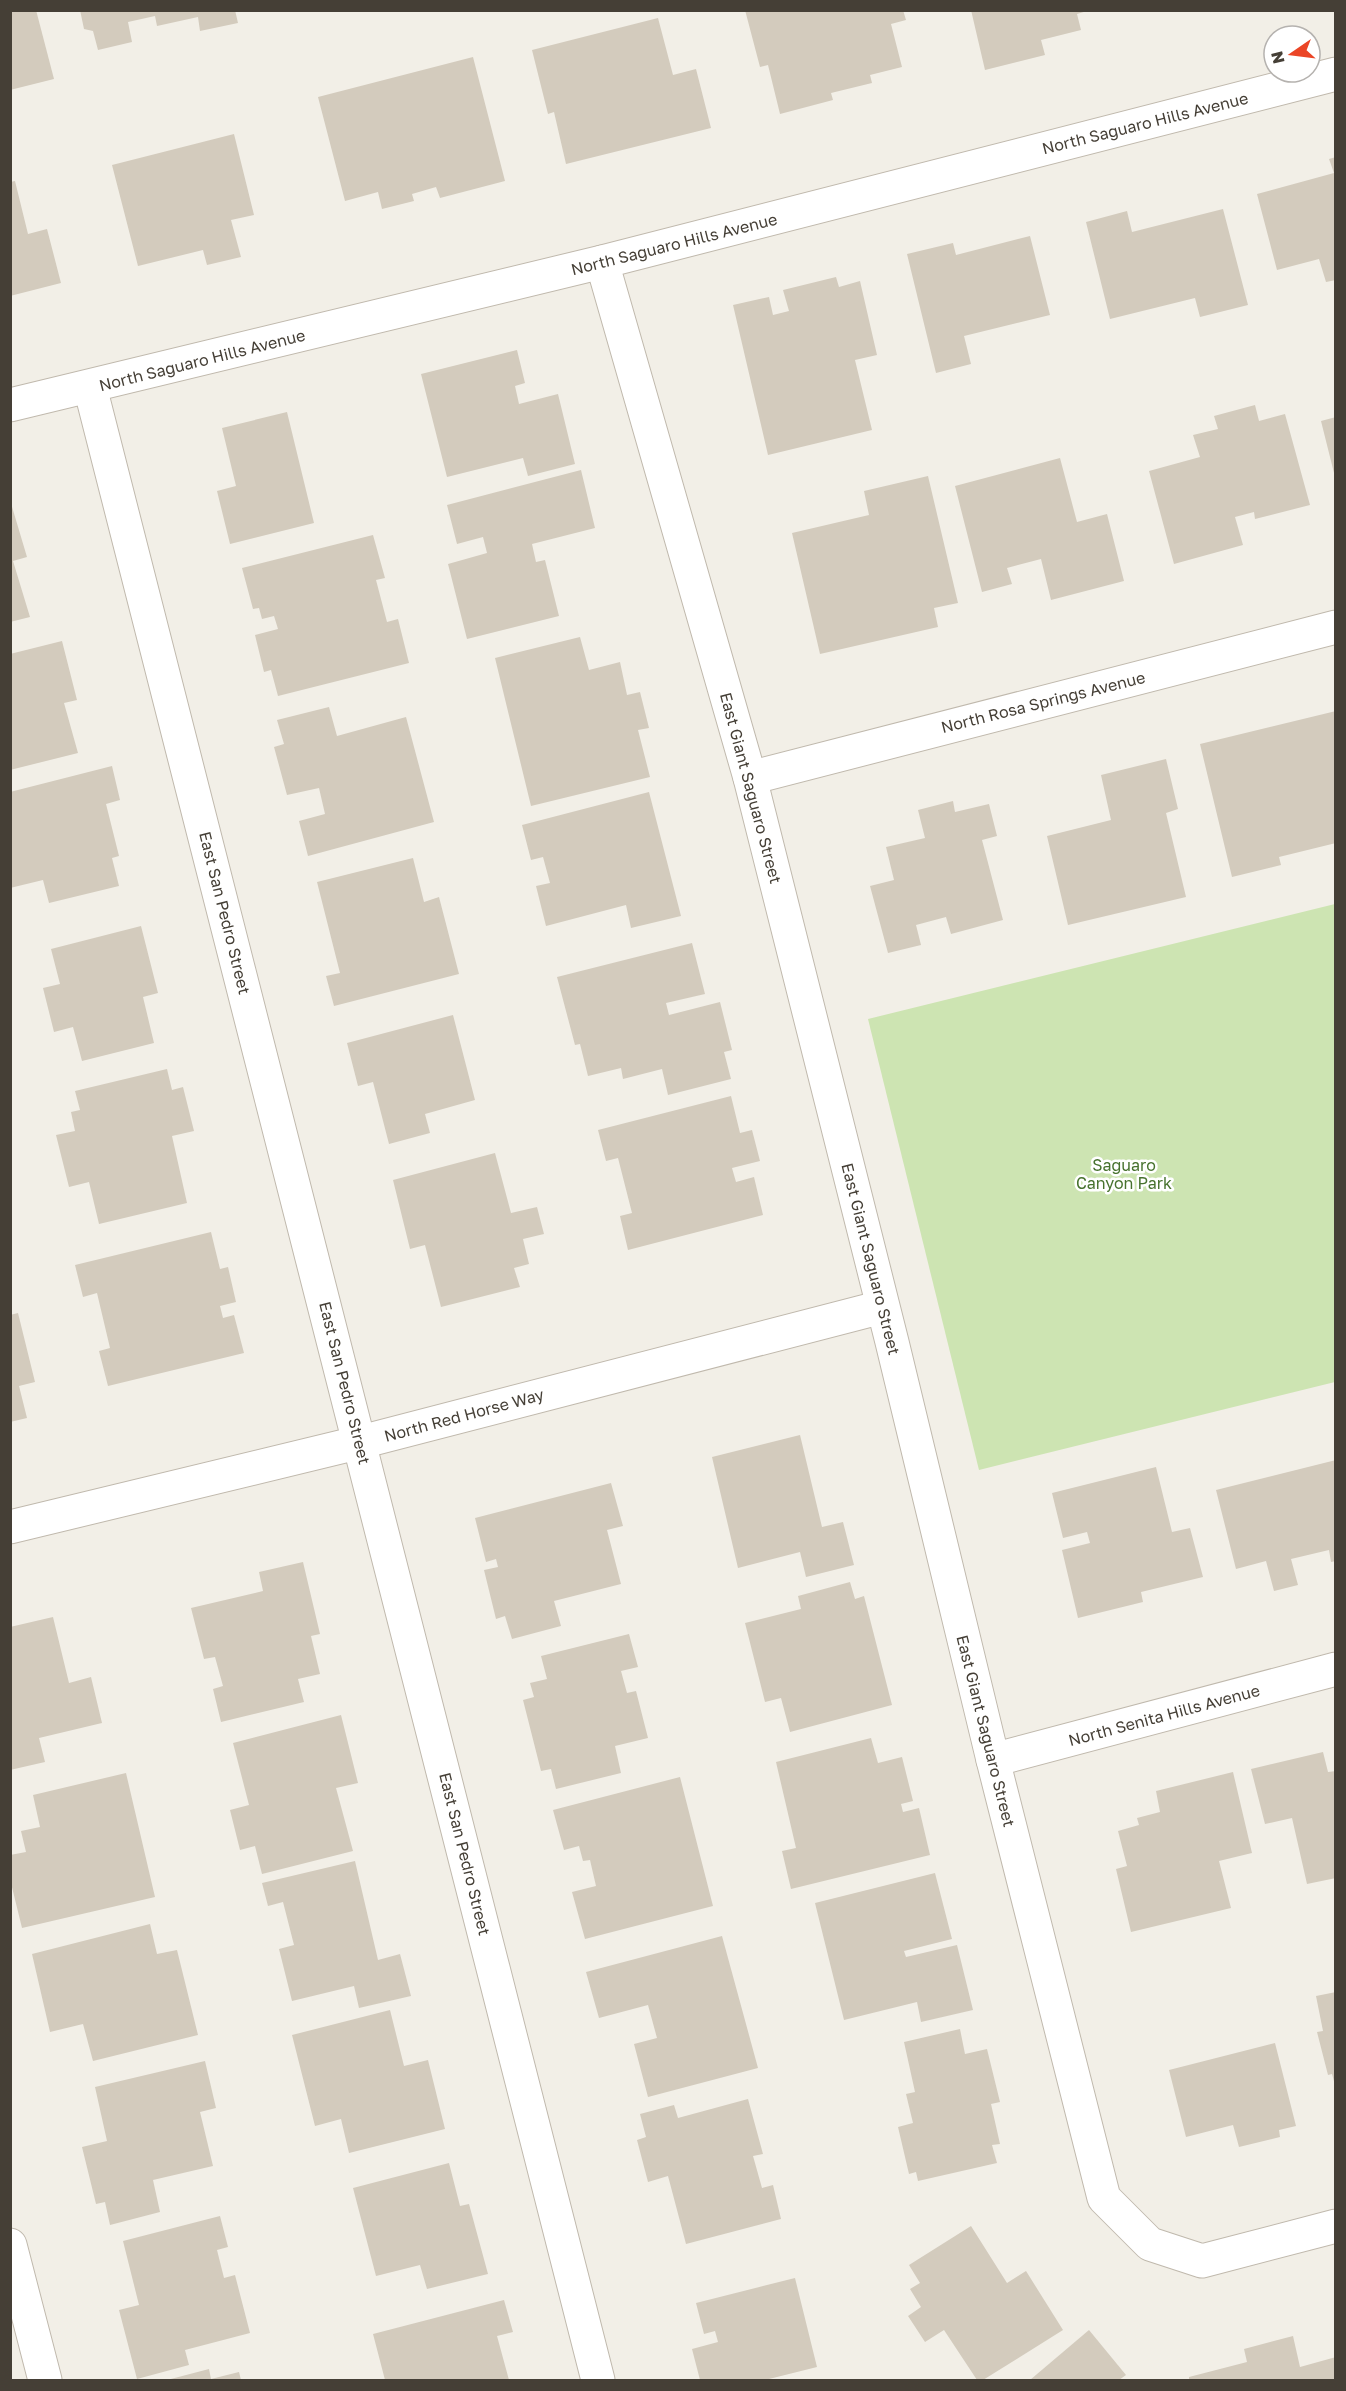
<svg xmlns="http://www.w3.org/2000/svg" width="1346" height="2391" font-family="'Golos Text',sans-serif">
	<rect width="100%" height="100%" fill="#f2efe7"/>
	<!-- green -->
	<path fill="#cde4b2" d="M1335 904V1382L979 1470 868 1019Z"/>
	<!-- building -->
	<g fill="#d3cbbd">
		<path d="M10 10H36L54 79 10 90Z"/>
		<path d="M80 10H235L238 23 200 31 198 17 157 26 155 16 128 22 132 42 98 50 93 31 84 29Z"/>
		<path d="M745 10H903L906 20 891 24 902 67 870 75 872 83 831 93 833 100 780 114 768 65 760 67Z"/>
		<path d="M971 10H1087V11L1077 14 1081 30 1041 40 1045 55 985 70Z"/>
		<path d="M658 18 673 75 696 69 711 128 566 164 554 112 548 114 532 50Z"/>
		<path d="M473 57 505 181 440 198 436 187 412 194 414 201 382 209 378 192 345 201 318 97Z"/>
		<path d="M234 134 254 215 231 220 241 257 207 265 203 250 138 266 112 165Z"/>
		<path d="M1336 157V280L1326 282 1319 259 1277 270 1257 194 1334 173 1329 159Z"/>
		<path d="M15 181 28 234 47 229 61 283 10 296V182Z"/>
		<path d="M1223 209 1248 305 1200 317 1195 298 1110 319 1086 222 1127 211 1132 232Z"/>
		<path d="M1030 236 1050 315 964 336 971 364 936 373 907 254 953 243 956 255Z"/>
		<path d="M836 277 839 287 860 281 877 355 855 360 872 430 768 455 733 305 769 297 773 315 789 311 783 290Z"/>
		<path d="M517 350 525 383 515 386 519 404 558 394 575 464 528 476 523 458 447 477 421 374Z"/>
		<path d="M1255 405 1259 421 1285 414 1310 505 1255 519 1254 512 1235 517 1243 545 1174 564 1149 471 1200 457 1193 435 1218 429 1214 416Z"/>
		<path d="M287 412 314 523 230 544 217 491 236 486 222 428Z"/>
		<path d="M1336 417V477H1335L1321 421Z"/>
		<path d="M1060 458 1077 522 1107 514 1124 581 1051 600 1041 559 1007 568 1012 584 982 592 955 486Z"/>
		<path d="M581 470 595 528 532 544 536 562 545 560 559 616 467 639 448 564 487 553 483 537 457 544 447 505Z"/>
		<path d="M928 476 958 603 934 608 938 627 820 654 792 533 869 515 864 491Z"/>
		<path d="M10 500 27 557 13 561 30 617 10 622Z"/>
		<path d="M373 535 385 578 376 580 387 622 398 619 409 663 278 696 271 670 264 672 255 635 278 629 274 616 262 619 259 608 253 609 242 568Z"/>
		<path d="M580 637 589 670 620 662 627 695 640 692 649 728 638 730 650 777 531 806 495 658Z"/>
		<path d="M62 641 77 700 64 703 78 753 10 770V654Z"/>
		<path d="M329 707 337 736 406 717 434 822 308 856 299 821 325 814 319 788 287 795 274 747 284 744 277 720Z"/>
		<path d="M1336 711V843L1279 857 1281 865 1232 877 1200 744Z"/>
		<path d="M1166 759 1178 809 1166 813 1186 897 1068 925 1047 836 1111 820 1101 775Z"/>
		<path d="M112 766 120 800 106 804 119 856 112 858 119 886 49 903 43 880 10 888V792Z"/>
		<path d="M649 792 681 916 631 928 626 905 546 926 536 886 550 883 543 857 531 860 522 825Z"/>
		<path d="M953 801 955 812 989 804 997 836 982 840 1003 920 951 934 946 917 916 925 921 945 888 953 870 886 894 880 886 847 925 838 918 810Z"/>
		<path d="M413 858 424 902 439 897 459 974 334 1006 326 976 340 973 317 882Z"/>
		<path d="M141 926 158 993 143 997 154 1043 82 1061 73 1027 54 1032 43 988 60 984 51 949Z"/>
		<path d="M692 943 705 994 666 1003 669 1015 720 1002 732 1050 724 1052 731 1079 668 1095 662 1069 623 1079 621 1068 588 1076 580 1044 575 1045 557 977Z"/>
		<path d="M453 1015 475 1100 425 1114 430 1133 389 1144 373 1082 358 1086 347 1043Z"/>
		<path d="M167 1069 172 1090 183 1087 194 1131 172 1136 187 1203 99 1224 89 1182 69 1187 56 1135 75 1131 71 1112 80 1110 75 1091Z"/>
		<path d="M731 1096 740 1133 752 1130 760 1161 732 1168 736 1182 754 1177 763 1215 628 1250 620 1216 632 1213 618 1158 606 1161 598 1130Z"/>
		<path d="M495 1153 511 1213 537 1207 544 1234 523 1239 529 1264 514 1268 520 1287 441 1307 425 1245 410 1249 393 1180Z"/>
		<path d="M211 1232 220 1269 228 1267 236 1302 220 1306 223 1318 234 1315 244 1353 108 1386 99 1351 110 1348 97 1293 83 1297 75 1265Z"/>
		<path d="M18 1313 35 1382 19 1386 27 1418 10 1422V1315Z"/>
		<path d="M800 1435 822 1527 843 1522 854 1565 806 1577 800 1552 738 1568 712 1457Z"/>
		<path d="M1336 1460V1561L1331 1562 1329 1550 1291 1559 1298 1585 1274 1591 1266 1561 1236 1569 1216 1490Z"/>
		<path d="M1156 1467 1172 1532 1190 1528 1203 1577 1141 1592 1143 1602 1078 1618 1062 1550 1090 1543 1087 1532 1063 1538 1052 1493Z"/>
		<path d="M611 1483 623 1526 607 1530 621 1584 554 1601 561 1626 512 1639 505 1616 496 1619 484 1570 498 1567 496 1559 486 1562 475 1518Z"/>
		<path d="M303 1562 320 1634 311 1636 320 1674 298 1679 304 1702 221 1722 213 1689 223 1686 215 1657 204 1659 191 1608 263 1591 259 1572Z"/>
		<path d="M850 1582 855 1599 864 1596 892 1705 790 1732 781 1698 765 1702 745 1623 801 1609 798 1596Z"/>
		<path d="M53 1617 69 1683 91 1677 102 1723 39 1738 45 1762 10 1770V1627Z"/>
		<path d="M629 1634 638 1667 621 1671 627 1693 636 1691 648 1738 615 1746 621 1773 556 1789 551 1769 541 1771 523 1700 534 1697 530 1683 547 1679 541 1656Z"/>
		<path d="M341 1715 358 1783 336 1788 353 1851 262 1874 255 1846 240 1850 230 1810 249 1805 233 1743Z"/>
		<path d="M871 1738 878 1763 902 1757 913 1801 901 1804 903 1812 919 1808 930 1855 791 1889 782 1851 796 1848 776 1762Z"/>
		<path d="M1323 1752 1328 1772 1336 1771V1878L1307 1884 1292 1818 1265 1824 1251 1769Z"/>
		<path d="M1233 1772 1252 1853 1219 1861 1231 1908 1131 1932 1116 1869 1127 1866 1118 1831 1139 1825 1137 1818 1160 1812 1156 1791Z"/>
		<path d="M126 1773 155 1897 22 1928 10 1879V1855L26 1852 21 1831 40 1827 33 1795Z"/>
		<path d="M680 1777 713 1906 585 1939 572 1892 596 1886 590 1860 583 1861 579 1846 564 1850 553 1810Z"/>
		<path d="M355 1861 378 1960 400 1954 411 1996 359 2008 354 1986 292 2001 279 1949 294 1945 283 1902 268 1906 262 1883Z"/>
		<path d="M935 1873 952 1939 904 1951 906 1957 957 1945 973 2010 921 2022 917 2002 844 2020 815 1903Z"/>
		<path d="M150 1924 157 1954 177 1950 198 2035 93 2061 83 2024 50 2032 32 1954Z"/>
		<path d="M722 1936 758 2068 648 2097 634 2044 657 2038 648 2005 599 2018 586 1972Z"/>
		<path d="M1336 1992V2084L1335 2085 1332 2074 1328 2075 1317 2032 1323 2031 1316 1996Z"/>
		<path d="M390 2010 404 2066 428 2060 445 2129 349 2153 341 2119 315 2126 292 2035Z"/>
		<path d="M960 2029 965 2054 987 2049 1000 2102 991 2104 1000 2144 992 2145 997 2163 918 2181 916 2172 909 2174 898 2127 913 2123 906 2094 915 2092 904 2042Z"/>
		<path d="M1275 2043 1296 2126 1279 2130 1280 2137 1239 2147 1233 2125 1186 2137 1169 2070Z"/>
		<path d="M205 2061 216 2108 200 2112 213 2166 153 2180 160 2212 110 2225 105 2202 96 2204 82 2147 107 2141 95 2087Z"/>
		<path d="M748 2099 763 2154 753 2156 762 2188 773 2185 781 2219 686 2244 668 2176 648 2182 637 2140 646 2137 640 2114 674 2105 678 2118Z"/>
		<path d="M449 2163 460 2206 469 2204 488 2274 427 2289 420 2265 376 2276 353 2188Z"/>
		<path d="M220 2216 228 2247 217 2250 224 2278 235 2275 250 2333 185 2350 189 2365 137 2379 119 2310 139 2305 123 2241Z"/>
		<path d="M971 2226 1007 2283 1026 2271 1063 2330 983 2380H977L944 2330 925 2342 908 2316 921 2307 910 2289 920 2283 909 2265Z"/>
		<path d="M795 2278 817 2367 765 2380H700L692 2349 718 2342 715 2331 704 2334 696 2303Z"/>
		<path d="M504 2300 513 2332 497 2336 509 2380H385L373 2334Z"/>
		<path d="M1089 2330 1126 2375 1119 2380H1030Z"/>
		<path d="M1293 2336 1300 2367 1336 2357V2380H1189V2377L1247 2362 1244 2349Z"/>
		<path d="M209 2369 211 2379 239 2372 241 2380H167Z"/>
	</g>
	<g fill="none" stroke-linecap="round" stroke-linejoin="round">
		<defs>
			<g id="minor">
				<path d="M602 262 750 778 892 1342 993 1760 1104 2198 1150 2244 1202 2261 1336 2226"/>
				<path d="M90 387 598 2380"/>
				<path d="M10 405 602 262 1336 74"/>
				<path d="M750 778 1336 627"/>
				<path d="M10 1527 361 1442 882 1307"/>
				<path d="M993 1760 1336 1669"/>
				<path d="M10 2245 45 2380"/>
			</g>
		</defs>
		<!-- minor casing -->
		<use href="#minor" stroke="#c0b9ad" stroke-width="35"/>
		<!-- minor -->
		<use href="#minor" stroke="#fff" stroke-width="33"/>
	</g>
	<g text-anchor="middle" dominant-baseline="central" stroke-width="5" stroke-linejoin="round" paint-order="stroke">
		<!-- street labels -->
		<g font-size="16" fill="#453f36" stroke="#fff">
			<text transform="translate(1145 123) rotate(-14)">North Saguaro Hills Avenue</text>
			<text transform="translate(674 244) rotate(-14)">North Saguaro Hills Avenue</text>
			<text transform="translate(202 360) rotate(-14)">North Saguaro Hills Avenue</text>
			<text transform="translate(1043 702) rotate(-14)">North Rosa Springs Avenue</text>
			<text transform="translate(751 788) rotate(75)">East Giant Saguaro Street</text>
			<text transform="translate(225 913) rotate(76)">East San Pedro Street</text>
			<text transform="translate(871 1259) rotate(76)">East Giant Saguaro Street</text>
			<text transform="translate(345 1383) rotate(76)">East San Pedro Street</text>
			<text transform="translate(464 1415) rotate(-15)">North Red Horse Way</text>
			<text transform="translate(1164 1715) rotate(-15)">North Senita Hills Avenue</text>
			<text transform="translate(986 1731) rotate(76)">East Giant Saguaro Street</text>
			<text transform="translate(465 1854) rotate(76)">East San Pedro Street</text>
		</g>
		<!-- park labels -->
		<g font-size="16" fill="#47722e" stroke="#fff">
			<text x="1124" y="1165">Saguaro<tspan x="1124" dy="18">Canyon Park</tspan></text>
		</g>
	</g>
	<!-- border -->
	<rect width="1346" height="2391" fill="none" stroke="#453f36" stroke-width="24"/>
	<!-- north arrow -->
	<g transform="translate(1292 54) rotate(256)"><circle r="28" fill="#ffffff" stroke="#b5b2af" stroke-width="1.5"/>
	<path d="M0-4.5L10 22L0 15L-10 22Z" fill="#eb4526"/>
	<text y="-9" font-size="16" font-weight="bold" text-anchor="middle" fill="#453f36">N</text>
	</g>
</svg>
